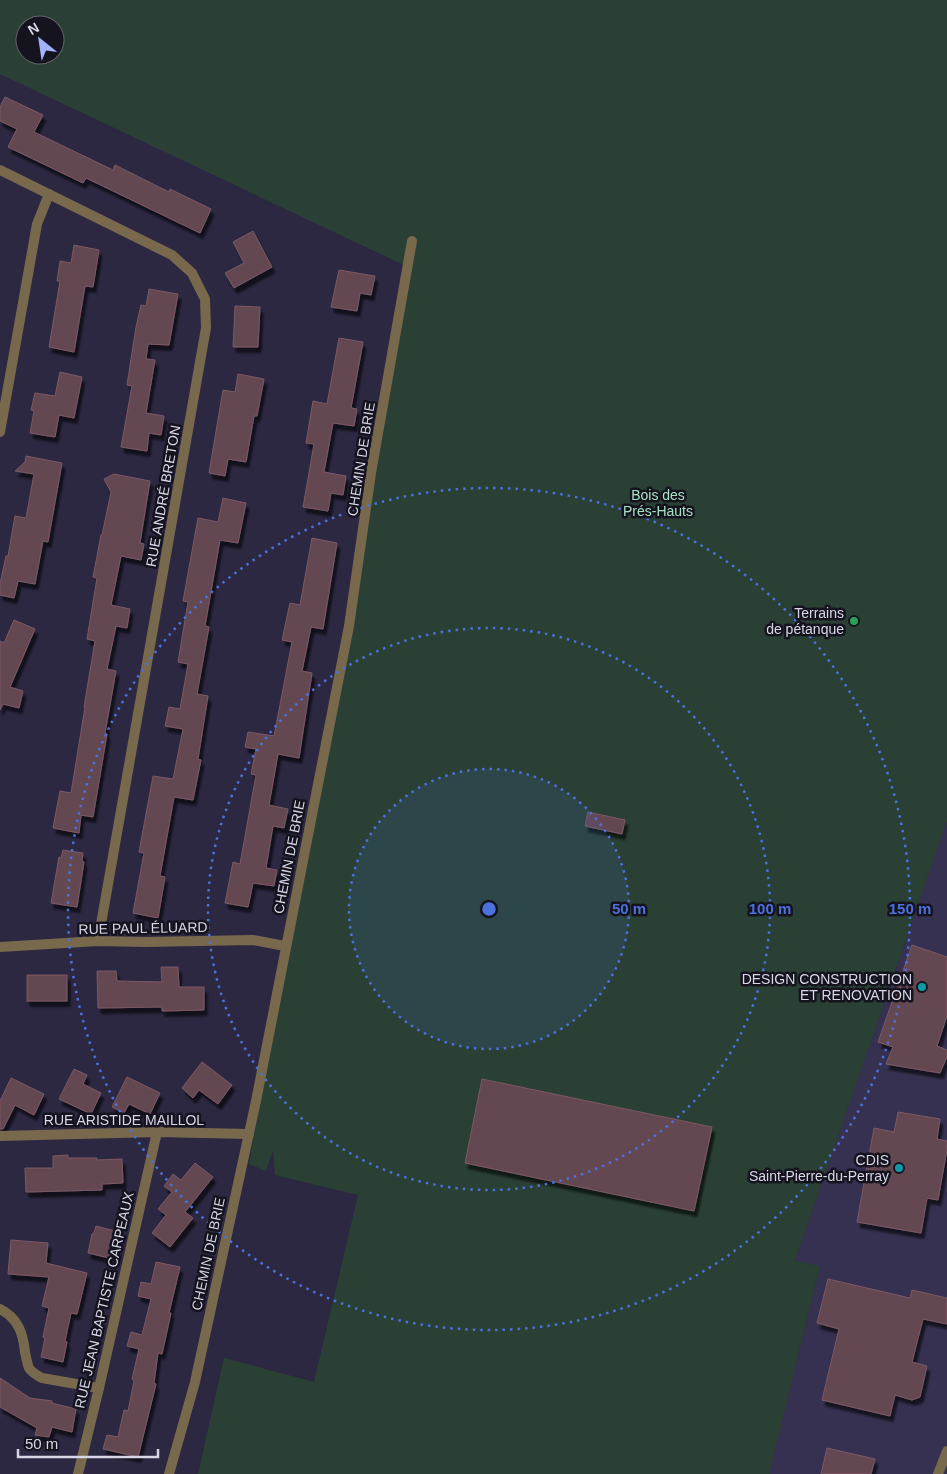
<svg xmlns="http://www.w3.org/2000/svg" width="947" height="1474" font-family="Helvetica,sans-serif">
	<defs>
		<filter id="shadow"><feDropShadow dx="3" dy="5.5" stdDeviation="1" flood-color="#0009"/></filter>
	</defs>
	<rect width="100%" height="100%" fill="#2c2842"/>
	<!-- built -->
	<path fill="#373151" d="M947 821V1474H769L820 1266 795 1261Z"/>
	<!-- green -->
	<path fill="#2a4035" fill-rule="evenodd" d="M0 0H947V821L795 1261 820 1266 769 1474H198L224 1358 314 1382 358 1195 275 1175 273 1150 266 1171 249 1164 408 267 0 74ZM25 25H55V55H25Z"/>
	<!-- building -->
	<g fill="#644751" stroke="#7b5965" filter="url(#shadow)">
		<path d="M5 97 43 115 34 132 113 170 115 165 169 192 170 189 211 209 200 233 86 178 83 183 8 147 17 129 0 121V107Z"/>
		<path d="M253 231 272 267 234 288 225 273 244 263 233 242Z"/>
		<path d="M74 245 99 250 93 287 85 286 74 352 49 347 60 281H57L60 261 71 263Z"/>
		<path d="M339 270 375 276 371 295 360 293 357 311 331 307Z"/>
		<path d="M149 289 178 294 169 345 148 344 146 359 155 360 146 413 164 416 161 435 149 433 147 451 121 447 132 386 127 385 136 327 141 305 146 306Z"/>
		<path d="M235 306 260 307 258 347H233Z"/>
		<path d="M339 338 363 342 351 408 357 409 354 426 333 423 324 472 346 476 343 495 331 493 328 511 303 507 314 444 306 443 313 401 327 404Z"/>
		<path d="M60 372 82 377 74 418 59 415 55 437 30 433 34 411 31 410 35 393 55 396Z"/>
		<path d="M238 374 264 379 257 416H254L246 462 228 459 225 476 209 473 223 390 235 392Z"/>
		<path d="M26 456 62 463 48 542 43 541 35 584 18 581 14 598 0 595V584L6 556H8L15 516 26 518 34 474 15 471 25 462Z"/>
		<path d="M114 474 150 481 140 543 144 544 141 560 121 556 111 605 130 609 127 628 116 626 107 669 116 671 105 733 107 734 93 817 81 815 79 833 53 828 60 791 71 793 85 707H84L95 641 87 639 97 578 93 577 101 535H102L111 492 104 479Z"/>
		<path d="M223 498 246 503 238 543 220 540 205 626 209 627 197 694 208 696 198 759 201 760 193 800 174 797 160 876 165 877 158 918 133 913 144 853 139 852 153 776 173 779 183 729 165 726 169 707 180 709 188 664 178 662 188 602 183 601 198 518 218 522Z"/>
		<path d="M312 538 337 543 323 629 311 627 302 671 312 673 299 758 278 754 269 805 288 809 284 828 273 826 266 868 277 870 274 886 253 883 248 907 225 903 233 862 240 864 256 775 251 774 256 749 245 747 248 732 274 736 292 642 282 640 290 603 300 605Z"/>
		<path d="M14 620 35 629 10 687 23 691 19 708 3 704 0 710V641L4 643Z"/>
		<path d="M588 812 625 820 622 834 585 826Z"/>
		<path d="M63 850 83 853 82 861 84 862 77 907 51 903 59 857 61 858Z"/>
		<path d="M912 945 947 957V1016L937 1046 947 1050V1057L940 1073 886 1064 893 1047 878 1042Z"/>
		<path d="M161 967H178L179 987H204V1010L162 1011V1007L98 1008 97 971H116L117 981 162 982Z"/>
		<rect x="27" y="975" width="40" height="26"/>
		<path d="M202 1062 232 1085 218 1104 199 1090 193 1098 182 1088Z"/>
		<path d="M74 1069 87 1075 83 1084 101 1093 91 1114 59 1099Z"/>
		<path d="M127 1077 160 1093 150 1114 129 1104 124 1113 112 1107Z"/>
		<path d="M11 1078 44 1094 34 1115 15 1105 3 1129H0V1101Z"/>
		<path d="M482 1079 712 1127 694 1211 465 1163Z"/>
		<path d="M898 1112 940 1119 937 1139 947 1141V1149L938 1200 927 1198 921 1233 857 1222 874 1128 894 1132Z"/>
		<path d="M68 1155V1158H97V1160L122 1159 123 1183 102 1184V1190L26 1192 25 1168H53V1156Z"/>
		<path d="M195 1163 213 1177 185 1212 193 1218 170 1247 152 1233 166 1215 158 1209 172 1192 164 1186 173 1174 181 1180Z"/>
		<path d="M96 1226 115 1231 109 1258 88 1253 92 1234 94 1233Z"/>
		<path d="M11 1240 48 1243 46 1263 87 1273 77 1314 71 1313 65 1341 67 1342 63 1362 41 1357 45 1338 43 1337 49 1308 42 1306 49 1277 8 1274Z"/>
		<path d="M156 1262 180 1267 169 1313H171L162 1354 158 1353 154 1383 156 1384 138 1457 103 1449 107 1435 118 1437 124 1410 128 1411 134 1381 132 1379 139 1349 127 1346 131 1332 142 1335 151 1299 138 1296 141 1282 151 1284Z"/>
		<path d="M828 1279 910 1298 912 1290 947 1298V1324L923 1319 912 1362 927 1366 920 1397 912 1400 895 1395 890 1416 822 1400 839 1329 817 1323Z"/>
		<path d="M0 1378 30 1398 52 1401V1403L76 1409 72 1432 52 1427 49 1437 35 1435 37 1428 0 1407Z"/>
		<path d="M827 1448 875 1459 871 1474H821Z"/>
	</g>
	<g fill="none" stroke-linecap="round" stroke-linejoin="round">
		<!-- minor -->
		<g stroke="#78684c" stroke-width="10">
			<path d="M0 170 172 255 192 273 205 299 206 328 98 941"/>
			<path d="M0 432 37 224 49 194"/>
			<path d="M0 947 98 941 146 942 253 940 285 946"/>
			<path d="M0 1136 157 1132 249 1134"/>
			<path d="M0 1309C18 1318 23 1333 25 1352 26 1357 27 1363 29 1368 32 1373 37 1375 42 1378L99 1388"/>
			<path d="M78 1474 99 1388 157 1132"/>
			<path d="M169 1474 195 1382 256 1101 349 626 371 473 412 241"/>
			<path d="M938 1474 947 1451"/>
		</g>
	</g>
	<!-- distance rings -->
	<circle cx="489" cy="909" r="140" fill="#4c70dc" fill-opacity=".12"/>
	<g fill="none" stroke="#4c70dc" stroke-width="2.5" stroke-dasharray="2.5 5">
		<circle cx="489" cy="909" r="140"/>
		<circle cx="489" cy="909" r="281"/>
		<circle cx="489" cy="909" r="421"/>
	</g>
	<!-- markers -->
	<circle fill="#2e9e5b" stroke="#14131e" stroke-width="2" cx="854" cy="621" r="5"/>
	<g fill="#0f9aa8" stroke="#14131e" stroke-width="2">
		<circle cx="922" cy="987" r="5"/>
		<circle cx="899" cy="1168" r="5"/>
	</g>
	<g text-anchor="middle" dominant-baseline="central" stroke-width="5" stroke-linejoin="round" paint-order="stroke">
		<!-- street labels -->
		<g font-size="14" fill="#d8d6e7" stroke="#14131e">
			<text transform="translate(361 459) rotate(-81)">CHEMIN DE BRIE</text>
			<text transform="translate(163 496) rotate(-80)">RUE ANDRÉ BRETON</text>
			<text transform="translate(289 857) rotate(-79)">CHEMIN DE BRIE</text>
			<text transform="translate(143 928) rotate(-1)">RUE PAUL ÉLUARD</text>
			<text x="124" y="1120">RUE ARISTIDE MAILLOL</text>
			<text transform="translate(208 1254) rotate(-78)">CHEMIN DE BRIE</text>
			<text transform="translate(104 1300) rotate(-77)">RUE JEAN BAPTISTE CARPEAUX</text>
		</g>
		<!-- park labels -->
		<g font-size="14" fill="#a8e2c4" stroke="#14131e">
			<text x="658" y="495">Bois des<tspan x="658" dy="16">Prés-Hauts</tspan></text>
		</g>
		<!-- poi labels -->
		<g font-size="14" fill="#d8d6e7" stroke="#14131e" text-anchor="end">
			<text x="844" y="613">Terrains<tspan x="844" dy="16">de pétanque</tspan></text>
			<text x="912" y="979">DESIGN CONSTRUCTION<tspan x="912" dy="16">ET RENOVATION</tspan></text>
			<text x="889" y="1160">CDIS<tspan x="889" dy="16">Saint-Pierre-du-Perray</tspan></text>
		</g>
	</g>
	<circle cx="489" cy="909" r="8" fill="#4c70dc" stroke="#14131e" stroke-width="2.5"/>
	<g font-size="15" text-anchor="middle" font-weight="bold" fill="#4c70dc" stroke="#14131e" stroke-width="5" stroke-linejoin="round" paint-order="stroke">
		<text x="629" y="914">50 m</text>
		<text x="770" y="914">100 m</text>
		<text x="910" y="914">150 m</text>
	</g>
	<!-- north arrow -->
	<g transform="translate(40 40) rotate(330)"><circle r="24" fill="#14131e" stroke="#62616e"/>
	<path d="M0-4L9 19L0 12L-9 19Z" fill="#a3b2fd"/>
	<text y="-8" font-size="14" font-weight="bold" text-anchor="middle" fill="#d8d6e7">N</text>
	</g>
	<!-- scale -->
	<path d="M18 1449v8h140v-8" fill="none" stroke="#d8d6e7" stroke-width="2.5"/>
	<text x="25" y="1449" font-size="15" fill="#d8d6e7" stroke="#14131e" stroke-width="4" paint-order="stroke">50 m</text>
</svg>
